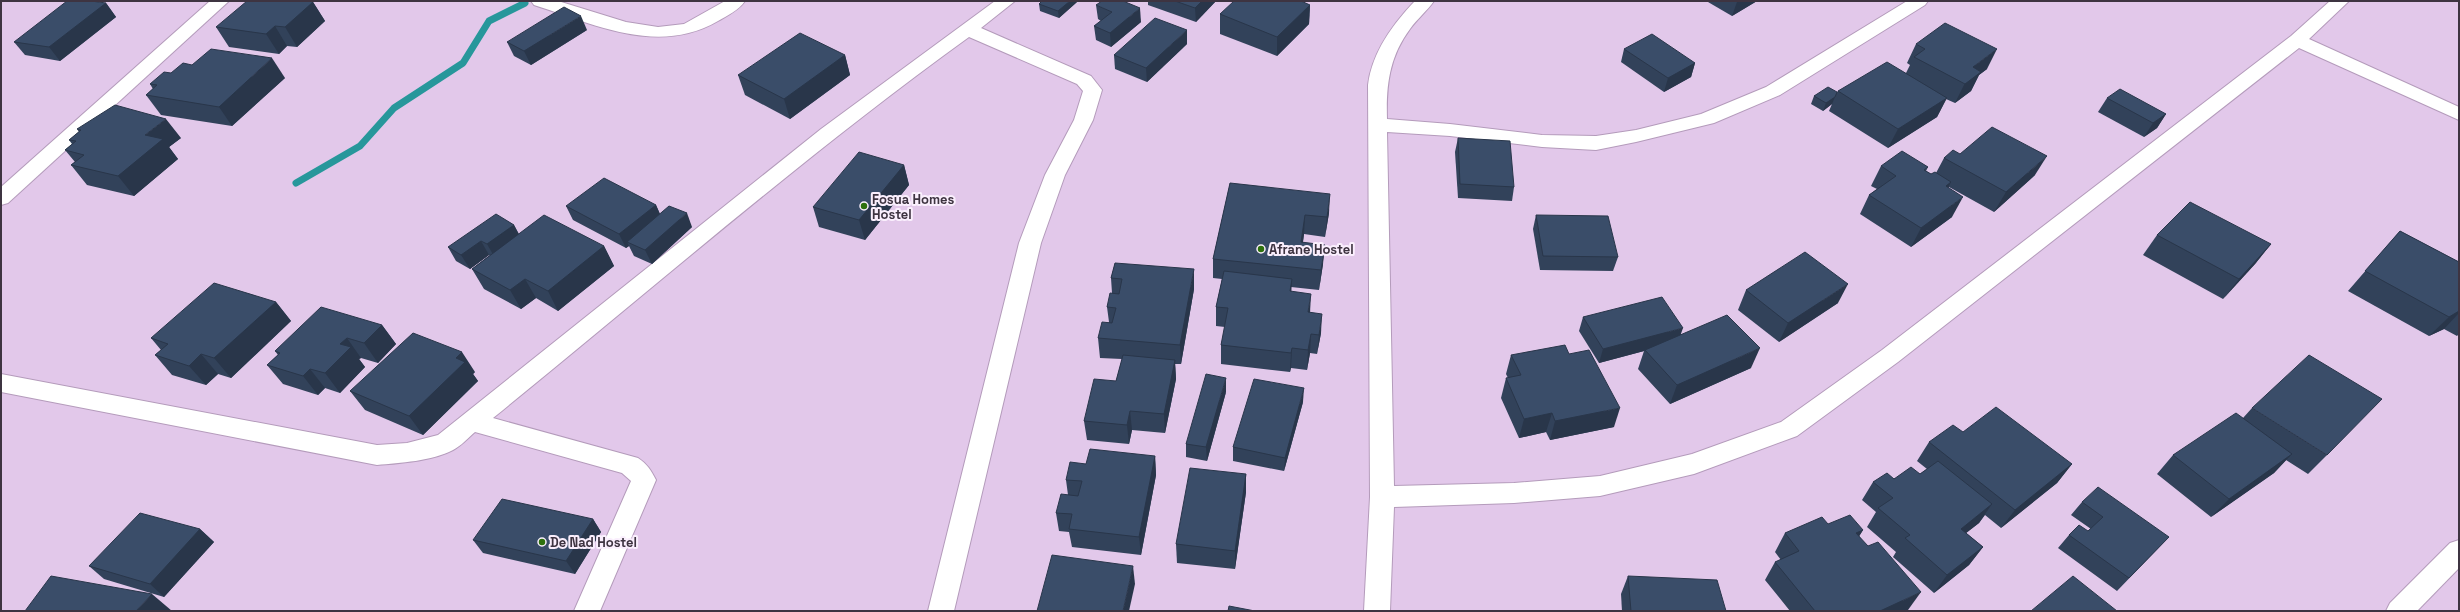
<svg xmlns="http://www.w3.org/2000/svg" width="2460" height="612" font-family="'Space Grotesk',sans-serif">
	<rect width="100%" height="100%" fill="#e2c8ea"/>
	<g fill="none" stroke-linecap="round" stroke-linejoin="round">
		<!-- stream -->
		<path stroke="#27979b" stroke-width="7" d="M296 183 360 146 394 108 463 63 489 21 525 3"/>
		<defs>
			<g id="minor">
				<path d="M210 1H229L8 203 1 205V187Z"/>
				<path d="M531 1H558L626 22 658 27 684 24 725 1H745C739 10 727 16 718 21 658 56 594 24 534 5Z"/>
				<path d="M995 1H1015L981 28 1091 76 1102 90 1093 120 1065 175 1041 243 954 611H928L1019 243 1045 175 1074 120 1083 91 1077 84 969 37C804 156 651 290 493 418L638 458C647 464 651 470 656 480L600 611H574L631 481 622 473 475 432C468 438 461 446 453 450 432 461 400 463 377 465L1 392V374L377 445 407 443 438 435 821 129Z"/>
				<path d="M1415 1H1434C1427 11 1417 19 1410 29 1389 57 1386 86 1387 119L1450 124 1542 135 1596 136 1636 130 1701 114 1766 87 1907 1H1928L1925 5 1780 95 1714 123 1636 142 1596 150 1542 147 1450 136 1387 132 1394 486 1514 483 1600 476 1692 454 1781 422 1882 350 2291 36 2330 1H2349L2309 39 2459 107V120L2299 48 1898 362 1797 436 1694 474 1600 496 1514 503 1394 507 1390 611H1364L1370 497 1368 85C1372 52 1393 24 1415 1Z"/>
				<path d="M2459 540V568L2417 611H2386L2390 603 2450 543Z"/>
			</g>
		</defs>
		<!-- minor casing -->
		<use href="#minor" stroke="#b49bbb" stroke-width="2"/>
		<!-- minor -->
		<use href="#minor" fill="#fff" fill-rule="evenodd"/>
	</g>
	<!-- wall -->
	<g fill="#32425a">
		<path d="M1148 1H1216L1196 22 1148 5Z"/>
		<path d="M1709 1H1757L1732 16 1708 2Z"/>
		<path d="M313 2 325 21 297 47 287 46 279 54 229 47 216 27Z"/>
		<path d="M1077 2 1059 18 1040 11 1039 4Z"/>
		<path d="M106 3 116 17 60 61 25 55 14 42Z"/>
		<path d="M1096 5 1141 22 1111 47 1096 40 1094 26 1101 21 1098 19Z"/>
		<path d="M1310 5 1309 24 1277 56 1220 34V14Z"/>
		<path d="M587 30 531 65 514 56 507 42Z"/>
		<path d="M1187 44 1147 82 1115 69 1114 55Z"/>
		<path d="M1916 44 1987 69 1979 75 1971 91 1955 103 1946 99 1937 117 1888 148 1829 111 1832 104 1823 111 1811 104 1814 96 1837 92 1838 91 1906 73 1910 65 1907 63Z"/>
		<path d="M1624 49 1695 63 1691 77 1664 92 1621 62Z"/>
		<path d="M845 55 850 75 790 119 745 95 738 75Z"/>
		<path d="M171 73 285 78 232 126 161 115 146 95 153 89 150 84Z"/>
		<path d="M2107 98 2166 114 2157 128 2144 137 2098 112Z"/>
		<path d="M77 129 181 138 169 147 178 159 134 196 87 185 71 165 75 162 65 150 72 144 69 140 79 132Z"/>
		<path d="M1458 138 1514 187 1512 201 1458 198 1455 152Z"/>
		<path d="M1960 154 2035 175 1994 212 1949 187 1948 188 1952 217 1911 247 1860 214 1869 195 1877 189 1871 186 1881 166 1928 167 1926 171 1931 174 1936 173 1944 158Z"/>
		<path d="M904 165 909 185 865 240 819 227 813 207Z"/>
		<path d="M1230 183 1329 213 1325 237 1304 234 1303 242 1323 264 1319 290 1291 287V291L1310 312 1321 333 1317 354 1310 353 1307 370 1291 368 1290 372 1221 364V345L1225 327 1216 326V307L1222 279 1213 278V259Z"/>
		<path d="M656 205 660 214 692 227 652 264 634 256 629 246 626 248 573 220 566 206Z"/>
		<path d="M1536 215 1618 257 1613 271 1540 270 1533 229Z"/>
		<path d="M514 225 519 234 604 246 614 266 558 311 536 298 521 309 484 289 472 269 490 255H489L470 269 456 261 448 247Z"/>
		<path d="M2400 231 2459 262V334L2457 336 2444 329 2429 336 2348 291Z"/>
		<path d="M2157 235 2271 244 2255 264 2223 299 2143 255Z"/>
		<path d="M1115 263 1194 289 1181 364H1175L1176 379 1165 433 1132 430 1129 444 1087 440 1084 421 1116 381 1122 359 1100 358 1098 338 1109 322 1107 307 1112 293 1111 278Z"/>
		<path d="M1746 290 1838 303 1779 342 1738 310Z"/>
		<path d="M276 302 291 321 231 378 218 374 206 385 172 375 155 355 161 350 151 338Z"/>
		<path d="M1583 317 1681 334 1751 368 1670 404 1638 369 1644 351 1599 363 1579 331Z"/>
		<path d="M382 325 396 344 378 363 361 358 359 359 365 367 340 393 325 388 318 395 283 384 267 365 278 355 275 351Z"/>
		<path d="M1569 354 1614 427 1550 440 1546 432 1519 438 1501 398 1506 378H1508L1506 374 1511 355Z"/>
		<path d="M475 372 473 374 478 381 423 435 365 410 350 391Z"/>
		<path d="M1226 392 1207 461 1186 457V444Z"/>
		<path d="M1303 402 1284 471 1233 461V447Z"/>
		<path d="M2252 408 2327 455 2308 474 2286 460 2274 473 2211 517 2157 474 2173 455 2243 418Z"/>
		<path d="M1963 432 2072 464 2057 483 2001 528 1985 515 1979 523 1966 533 1983 547 1969 565 1934 593 1893 557 1896 552 1867 527 1876 512 1862 500 1873 482 1920 474 1927 469 1917 461 1929 442Z"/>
		<path d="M1155 456 1156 475 1141 555 1072 547 1069 532 1059 531 1056 513 1068 495 1066 480 1086 464Z"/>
		<path d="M1246 474V492L1235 569 1177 563 1176 544Z"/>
		<path d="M2082 502 2169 537 2117 591 2058 548 2069 535 2088 531 2091 529 2071 515Z"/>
		<path d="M593 519 601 532 575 574 483 553 473 540Z"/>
		<path d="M1828 524 1863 530 1859 536 1908 610 1905 611H1790L1765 580 1775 562 1781 560 1775 552 1785 533Z"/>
		<path d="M200 529 214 542 164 597 104 579 89 566Z"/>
		<path d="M1628 576 1726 611H1622L1621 594Z"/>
	</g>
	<!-- shaded-wall -->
	<g fill="#29364a">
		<path d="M1070 1H1077V2L1059 18 1058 11Z"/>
		<path d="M1202 1H1216L1196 22 1195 8Z"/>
		<path d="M1738 1H1757L1732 16 1737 2Z"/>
		<path d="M313 2 325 21 297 47 285 27Z"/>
		<path d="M106 3 116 17 60 61 49 47Z"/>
		<path d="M1310 5 1309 24 1277 56V37Z"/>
		<path d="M1140 8 1141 22 1111 47 1110 33Z"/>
		<path d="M581 16 587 30 531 65 524 51Z"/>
		<path d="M275 26 287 46 279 54 266 34Z"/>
		<path d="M1187 30V44L1147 82 1146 68Z"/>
		<path d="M1997 49 1987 69 1979 75 1971 91 1955 103 1973 67Z"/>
		<path d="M845 55 850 75 790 119 784 99Z"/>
		<path d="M272 58 285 78 232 126 219 107Z"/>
		<path d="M1695 63 1691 77 1664 92 1668 78Z"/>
		<path d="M1835 97 1832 104 1823 111 1826 103Z"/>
		<path d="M1947 98 1937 117 1888 148 1898 129Z"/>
		<path d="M2166 114 2157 128 2144 137 2153 123Z"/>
		<path d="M166 119 181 138 169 147 178 159 134 196 118 176 145 135Z"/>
		<path d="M2047 156 2035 175 1994 212 2006 192Z"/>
		<path d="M904 165 909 185 865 240 859 220Z"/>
		<path d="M1951 182 1941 202 1946 186Z"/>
		<path d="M1330 194 1329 213 1325 237 1327 217Z"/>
		<path d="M1963 197 1952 217 1911 247 1921 228Z"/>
		<path d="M656 205 662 219 627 242 629 246 626 248 619 234Z"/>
		<path d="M687 213 692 227 652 264 645 250Z"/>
		<path d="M1305 215 1304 234 1300 262 1301 242Z"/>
		<path d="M514 225 521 239 495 258 487 244Z"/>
		<path d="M481 241 489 255 470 269 461 255Z"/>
		<path d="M2271 244 2255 264 2223 299 2239 279Z"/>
		<path d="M1325 245 1323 264 1319 290 1321 270Z"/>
		<path d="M604 246 614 266 558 311 548 291Z"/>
		<path d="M1194 269V289L1181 364 1180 345Z"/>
		<path d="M525 279 536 298 521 309 510 290Z"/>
		<path d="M1292 279 1291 298 1290 291Z"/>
		<path d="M1848 284 1838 303 1779 342 1788 323Z"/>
		<path d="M1311 294 1310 313 1308 312Z"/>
		<path d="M276 302 291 321 231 378 214 358Z"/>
		<path d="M2459 311V313L2444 329 2429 336 2449 317Z"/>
		<path d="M1322 314 1321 333 1317 354 1319 335Z"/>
		<path d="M382 325 396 344 378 363 364 343Z"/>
		<path d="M1683 328 1678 342 1645 350 1644 351 1599 363 1603 349Z"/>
		<path d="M1311 334 1310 353 1307 370 1308 350Z"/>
		<path d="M347 338 361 358 359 359 365 367 340 393 325 373 340 344Z"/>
		<path d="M1292 348 1291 368 1290 372 1291 353Z"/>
		<path d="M1760 348 1751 368 1670 404 1677 385Z"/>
		<path d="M462 352 475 372 473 374 478 381 423 435 409 416 456 358Z"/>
		<path d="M201 354 218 374 206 385 189 366Z"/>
		<path d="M1175 360 1176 379 1165 433 1164 414Z"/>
		<path d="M310 369 325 388 318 395 303 376Z"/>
		<path d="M1226 378V392L1207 461 1206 447Z"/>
		<path d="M1304 388 1303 402 1284 471 1285 458Z"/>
		<path d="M1620 408 1614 427 1550 440 1555 421Z"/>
		<path d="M1130 411 1132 430 1129 444 1127 425Z"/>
		<path d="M1552 413 1546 432 1519 438 1524 419Z"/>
		<path d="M2292 454 2274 473 2211 517 2229 499Z"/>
		<path d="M1155 456 1156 475 1141 555 1139 537Z"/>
		<path d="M2072 464 2057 483 2001 528 2015 510Z"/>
		<path d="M1246 474V492L1235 569V551Z"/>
		<path d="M1992 504 1979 523 1948 547 1961 529Z"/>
		<path d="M593 519 601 532 575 574 566 561Z"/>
		<path d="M200 529 214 542 164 597 150 584Z"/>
		<path d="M1863 530 1852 548 1856 533Z"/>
		<path d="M1983 547 1969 565 1934 593 1947 575Z"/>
		<path d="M1133 566 1135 584 1129 611H1123Z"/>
		<path d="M1921 592 1908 610 1905 611H1880Z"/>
		<path d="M152 594 172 611H136Z"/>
	</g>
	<!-- building -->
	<g fill="#3a4d69" stroke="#29364a">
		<path d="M67 1H91L106 3 49 47 14 42Z"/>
		<path d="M247 1H308L313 2 285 27 275 26 266 34 216 27Z"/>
		<path d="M1042 1H1070L1058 11 1039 4Z"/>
		<path d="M1102 1H1123L1140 8 1110 33 1094 26 1112 12 1096 5Z"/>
		<path d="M1175 1H1202L1195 8Z"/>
		<path d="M1234 1H1301L1310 5 1277 37 1220 14Z"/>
		<path d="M564 7 581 16 524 51 507 42Z"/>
		<path d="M1155 18 1187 30 1146 68 1114 55Z"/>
		<path d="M1945 23 1997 49 1973 67 1981 72 1965 84 1914 57 1925 49 1916 44Z"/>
		<path d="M800 33 845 55 784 99 738 75Z"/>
		<path d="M1652 34 1695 63 1668 78 1624 49Z"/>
		<path d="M211 49 272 58 219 107 146 95 157 85 150 84 164 72 171 73 183 63 192 65Z"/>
		<path d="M1887 62 1947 98 1898 129 1838 91Z"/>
		<path d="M1828 87 1837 92 1835 97 1826 103 1814 96Z"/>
		<path d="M2120 89 2166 114 2153 123 2107 98Z"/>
		<path d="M115 105 166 119 145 135 163 139 118 176 71 165 84 155 65 150 76 141 69 140 81 130 77 129Z"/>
		<path d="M1992 127 2047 156 2006 192 1944 158 1953 150 1960 154Z"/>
		<path d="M1458 138 1510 141 1514 187 1460 184Z"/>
		<path d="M1902 151 1928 167 1924 170 1931 174 1935 172 1951 182 1946 186 1963 197 1921 228 1869 195 1896 176 1881 166Z"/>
		<path d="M859 152 904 165 859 220 813 207Z"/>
		<path d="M604 178 656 205 619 234 566 206Z"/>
		<path d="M1230 183 1330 194 1327 217 1305 215 1301 242 1325 245 1321 270 1213 259Z"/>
		<path d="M2190 202 2271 244 2239 279 2157 235Z"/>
		<path d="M669 206 687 213 645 250 627 242Z"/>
		<path d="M496 214 514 225 487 244 481 241 461 255 448 247Z"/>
		<path d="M544 215 604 246 548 291 525 279 510 290 472 269Z"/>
		<path d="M1536 215 1608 216 1618 257 1543 256Z"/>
		<path d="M2400 231 2459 262V311L2449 317 2365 271Z"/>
		<path d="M1805 252 1848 284 1788 323 1746 290Z"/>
		<path d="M1115 263 1194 269 1180 345 1098 338 1102 322 1112 323 1116 308 1107 307 1110 293 1119 294 1122 279 1111 278Z"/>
		<path d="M1224 271 1292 279 1290 291 1311 294 1308 312 1322 314 1319 335 1311 334 1308 350 1292 348 1291 353 1221 345 1228 308 1216 307Z"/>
		<path d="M214 283 276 302 214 358 201 354 189 366 155 355 168 344 151 338Z"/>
		<path d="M1662 297 1683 328 1603 349 1583 317Z"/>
		<path d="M321 307 382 325 364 343 347 338 340 344 351 347 325 373 310 369 303 376 267 365 280 353 275 351Z"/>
		<path d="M1727 315 1760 348 1677 385 1645 350Z"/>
		<path d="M413 333 462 352 456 358 465 362 409 416 350 391Z"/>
		<path d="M1565 345 1569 354 1589 350 1620 408 1555 421 1552 413 1524 419 1506 378 1521 375 1511 355Z"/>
		<path d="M1123 355 1175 360 1164 414 1130 411 1127 425 1084 421 1094 379 1116 381Z"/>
		<path d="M2309 355 2382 399 2327 455 2252 408Z"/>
		<path d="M1206 374 1226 378 1206 447 1186 444Z"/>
		<path d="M1254 379 1304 388 1285 458 1233 447Z"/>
		<path d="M1996 407 2072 464 2015 510 1929 442 1953 425 1963 432Z"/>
		<path d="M2236 413 2292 454 2229 499 2173 455Z"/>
		<path d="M1090 449 1155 456 1139 537 1069 529 1072 514 1056 513 1061 494 1078 496 1082 481 1066 480 1070 462 1086 464Z"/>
		<path d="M1938 461 1992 504 1961 529 1983 547 1947 575 1905 538 1910 535 1878 508 1893 498 1873 482 1887 473 1894 479 1911 467 1920 474Z"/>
		<path d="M1190 468 1246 474 1235 551 1176 544Z"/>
		<path d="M2098 487 2169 537 2129 578 2069 535 2079 525 2088 531 2103 517 2082 502Z"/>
		<path d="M502 499 593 519 566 561 473 540Z"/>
		<path d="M140 513 200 529 150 584 89 566Z"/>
		<path d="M1850 515 1863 530 1856 533 1868 546 1878 542 1921 592 1880 611H1815L1775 562 1799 551 1785 533 1822 517 1828 524Z"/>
		<path d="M1052 555 1133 566 1123 611H1037Z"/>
		<path d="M51 576 152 594 136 611H25Z"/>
		<path d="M1628 576 1717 580 1726 611H1631Z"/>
		<path d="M2073 576 2117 611H2031Z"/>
		<path d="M1229 606 1255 611H1228Z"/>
	</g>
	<!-- markers -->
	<g fill="#2e710d" stroke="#faeffd" stroke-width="1.5">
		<circle cx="864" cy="206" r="4"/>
		<circle cx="1261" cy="249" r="4"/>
		<circle cx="542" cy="542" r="4"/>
	</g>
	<g text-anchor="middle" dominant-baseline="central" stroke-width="4" stroke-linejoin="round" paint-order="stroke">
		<!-- poi labels -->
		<g font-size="13" font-weight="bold" fill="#3e3441" stroke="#faeffd" text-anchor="start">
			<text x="872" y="199">Fosua Homes<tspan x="872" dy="15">Hostel</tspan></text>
			<text x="1269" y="249">Afrane Hostel</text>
			<text x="550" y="542">De Nad Hostel</text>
		</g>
	</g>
	<!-- border -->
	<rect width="2460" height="612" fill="none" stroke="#3e3441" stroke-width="4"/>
</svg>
